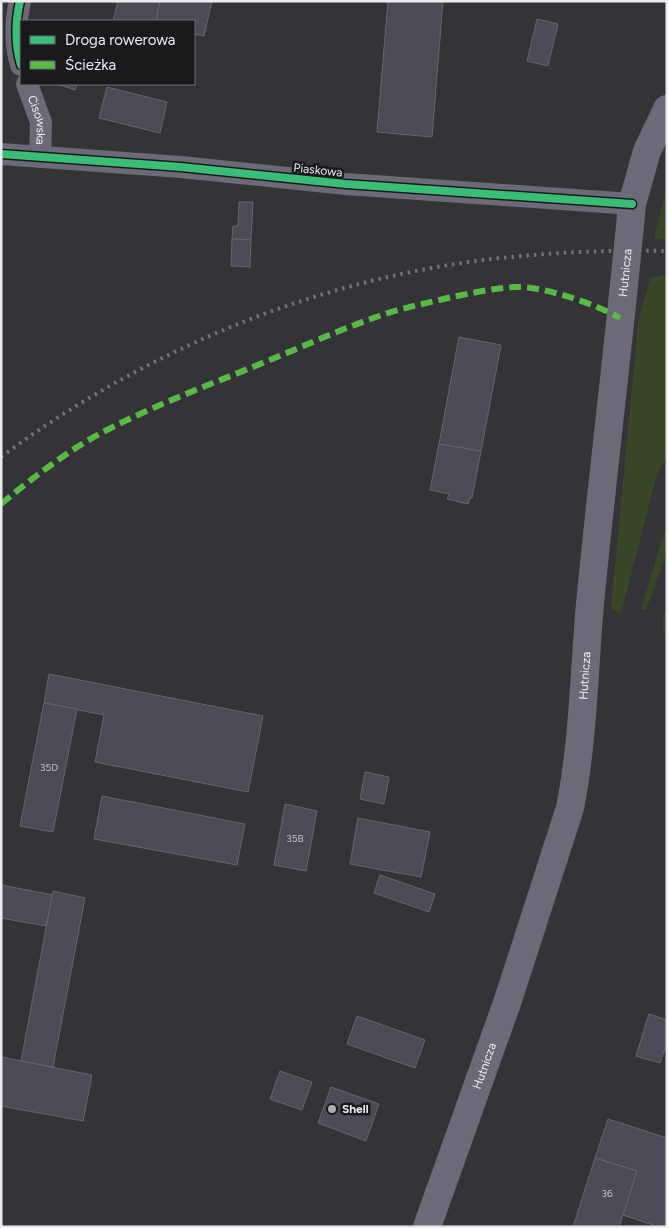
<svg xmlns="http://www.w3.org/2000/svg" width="668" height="1228" font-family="Figtree,sans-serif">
	<rect width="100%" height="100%" fill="#343338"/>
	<!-- green -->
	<g fill="#394628">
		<path d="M667 184V240L654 239Z"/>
		<path d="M667 274V458L658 470 621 614 611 608 638 324 650 278Z"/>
		<path d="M667 523V552L646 610 641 609Z"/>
		<path d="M667 600V649L662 624Z"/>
	</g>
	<!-- building -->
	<g fill="#4c4a55" stroke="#666569">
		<path d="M118 1H160L156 21H113Z"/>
		<path d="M160 1H212L204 36 194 34V21H156Z"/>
		<path d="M388 1H443L432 137 377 132Z"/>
		<path d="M537 19 558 24 548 66 527 61Z"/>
		<path d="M57 84H77L75 90Z"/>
		<path d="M107 87 167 102 160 133 99 118Z"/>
		<path d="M239 202H253L251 240 232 239 233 226H238Z"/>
		<path d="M232 239 251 240 250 267 231 266Z"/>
		<path d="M459 337 501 345 481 451 439 444Z"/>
		<path d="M439 444 481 451 472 498H470L468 504 447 499 449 494 430 490Z"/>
		<path d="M49 674 263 716 248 792 95 762 104 715 44 703Z"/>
		<path d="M44 703 77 709 53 832 20 826Z"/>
		<path d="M365 772 389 777 384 804 360 799Z"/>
		<path d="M102 796 245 824 237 865 94 839Z"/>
		<path d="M285 804 317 811 306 871 274 865Z"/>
		<path d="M358 818 430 832 421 877 350 864Z"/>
		<path d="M380 875 435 894 429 912 374 893Z"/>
		<path d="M1 885 53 895 46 926 1 918Z"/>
		<path d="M53 891 85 898 53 1067 21 1061Z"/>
		<path d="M649 1014 667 1020V1043L660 1063 636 1056Z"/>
		<path d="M357 1016 425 1040 415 1068 347 1044Z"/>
		<path d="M1 1057 92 1075 83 1121 1 1106Z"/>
		<path d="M280 1071 312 1082 302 1110 270 1099Z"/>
		<path d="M331 1087 379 1104 366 1141 318 1123Z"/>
		<path d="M608 1119 667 1138V1227H659L623 1215 637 1171 595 1158Z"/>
		<path d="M595 1158 637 1171 619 1227H573Z"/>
	</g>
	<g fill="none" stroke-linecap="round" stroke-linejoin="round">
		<!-- minor -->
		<g stroke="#6c6a77" stroke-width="22">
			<path d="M20 1C15 23 15 44 21 65"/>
			<path id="s1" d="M27 84 41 122 40 157"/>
			<path d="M1 154 181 167 346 184 632 204"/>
		</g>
		<!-- major -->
		<path stroke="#6d6a77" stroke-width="28" id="s2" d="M427 1227 508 1000 570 808C584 737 584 665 591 593 604 463 620 334 632 204L647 151 667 109"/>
		<!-- rail -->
		<path stroke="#727179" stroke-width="4" stroke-dasharray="2.5 5" stroke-linecap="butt" d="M1 457C146 349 321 277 501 258 556 252 611 250 667 251"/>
		<!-- quiet -->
		<path stroke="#58b947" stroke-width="6" stroke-dasharray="12 6" stroke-linecap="butt" d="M1 504C34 477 68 450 107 430 161 402 220 381 277 357 311 343 344 328 379 316 402 308 427 303 452 297 472 293 494 288 515 287 544 286 595 304 620 318"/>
		<defs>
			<g id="cycleway">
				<path d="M20 1C15 23 15 44 21 65"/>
				<path d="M1 154 181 167 346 184 632 204"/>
			</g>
		</defs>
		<!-- cycleway casing -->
		<use href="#cycleway" stroke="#1a1a1d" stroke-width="11"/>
		<!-- cycleway -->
		<use href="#cycleway" stroke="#3abd76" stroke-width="8"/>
	</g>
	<!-- markers -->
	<circle fill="#acabb0" stroke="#1a1a1d" stroke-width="2" cx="332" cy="1109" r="5"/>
	<g text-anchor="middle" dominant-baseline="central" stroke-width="5" stroke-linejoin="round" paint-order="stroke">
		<!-- number labels -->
		<g font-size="10" fill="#c4c3c9">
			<text x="49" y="767">35D</text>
			<text x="295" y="838">35B</text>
			<text x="607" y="1193">36</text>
		</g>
		<!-- street labels -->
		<g font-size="12" fill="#ecebf0" stroke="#1a1a1d">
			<text stroke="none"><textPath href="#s1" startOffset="38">Cisowska</textPath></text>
			<text transform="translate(318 170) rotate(6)">Piaskowa</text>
			<text stroke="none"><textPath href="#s2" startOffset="981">Hutnicza</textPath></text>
			<text stroke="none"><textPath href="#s2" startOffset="576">Hutnicza</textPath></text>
			<text stroke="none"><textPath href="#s2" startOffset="171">Hutnicza</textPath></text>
		</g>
		<!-- poi labels -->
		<g font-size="12" font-weight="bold" fill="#ecebf0" stroke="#1a1a1d" text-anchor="start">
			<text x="342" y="1109">Shell</text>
		</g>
	</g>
	<!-- border -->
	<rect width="668" height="1228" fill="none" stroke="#ecebf0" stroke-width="5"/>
	<!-- legend -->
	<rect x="20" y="20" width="175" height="65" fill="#1a1a1d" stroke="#6e6e71"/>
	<rect x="30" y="36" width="25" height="8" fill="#3abd76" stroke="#6e6e71"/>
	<text x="65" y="45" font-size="15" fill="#ecebf0">Droga rowerowa</text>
	<rect x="30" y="61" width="25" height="8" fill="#58b947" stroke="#6e6e71"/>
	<text x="65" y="70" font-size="15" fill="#ecebf0">Ścieżka</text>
</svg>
